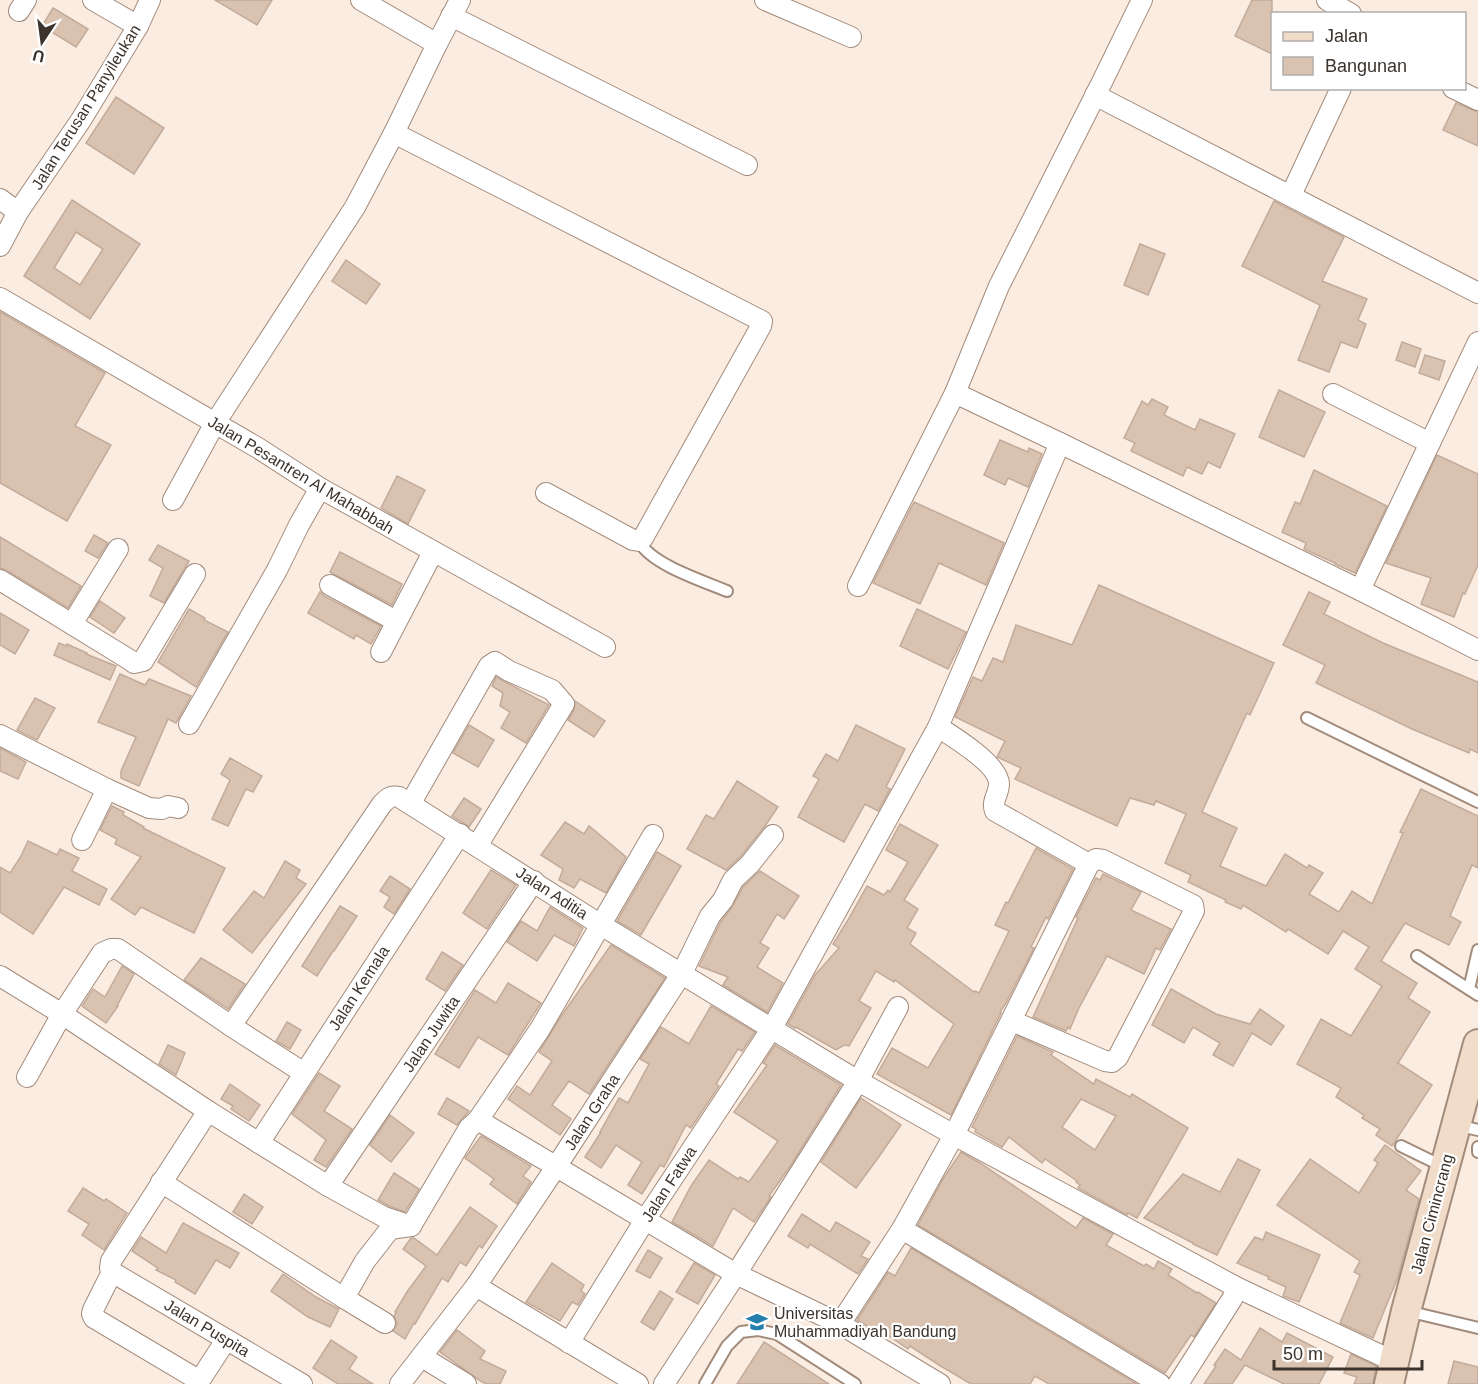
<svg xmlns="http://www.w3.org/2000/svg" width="1478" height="1384" font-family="Helvetica,sans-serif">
	<rect width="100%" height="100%" fill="#fbece2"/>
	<!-- building -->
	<g fill="#dac2b1" stroke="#c2ab9a" stroke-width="1.5" fill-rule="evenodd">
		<path d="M215 0H272L257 25Z"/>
		<path d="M1252 0H1272V54L1235 36Z"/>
		<path d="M53 8 88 29 76 47 42 26Z"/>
		<path d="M116 97 164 128 134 174 86 143Z"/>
		<path d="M1456 103 1478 112V146L1443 130Z"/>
		<path d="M72 200 140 244 90 319 24 276ZM76 232 103 249 80 285 54 268Z"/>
		<path d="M1274 201 1344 237 1322 281 1367 299 1358 320 1366 324 1357 348 1341 342 1329 372 1298 360 1320 305 1242 266Z"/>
		<path d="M1140 244 1165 254 1148 295 1124 285Z"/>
		<path d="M346 260 380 284 366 304 332 281Z"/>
		<path d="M0 312 105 373 75 426 111 445 67 521 0 483Z"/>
		<path d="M1402 342 1421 349 1415 367 1396 360Z"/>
		<path d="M1425 355 1445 361 1439 380 1419 373Z"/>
		<path d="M1279 390 1325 412 1304 457 1259 437Z"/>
		<path d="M1152 399 1168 407 1164 415 1195 430 1200 419 1235 434 1220 468 1208 462 1202 474 1187 467 1183 476 1131 451 1135 443 1124 438 1142 401 1148 405Z"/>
		<path d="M1000 440 1028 452 1029 448 1042 454 1028 487 1008 478 1005 485 984 475Z"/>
		<path d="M1437 455 1478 474V565L1465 594 1463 593 1454 617 1421 604 1431 578 1386 563Z"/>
		<path d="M1314 470 1387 506 1355 573 1335 564V563L1304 549 1306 543 1282 532 1295 502 1300 504Z"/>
		<path d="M397 476 425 490 408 524 381 508Z"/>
		<path d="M914 502 1004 543 986 585 939 563 920 604 873 583Z"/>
		<path d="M94 535 108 543 98 558 85 551Z"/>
		<path d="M0 537 81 586 68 608 6 570 0 568Z"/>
		<path d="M158 545 189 561 164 603 150 596 163 568 149 560Z"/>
		<path d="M340 552 402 584 392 605 330 572Z"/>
		<path d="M1099 585 1274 663 1250 715 1247 713 1202 812 1237 828 1220 866 1266 886 1285 854 1307 868 1309 865 1323 873 1309 894 1339 912 1352 891 1372 904 1403 833 1400 832 1421 789 1478 816V868L1472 865 1450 916 1461 922 1449 945 1405 923 1381 961 1417 983 1408 998 1430 1012 1398 1063 1432 1085 1392 1146 1376 1135 1380 1129 1362 1118 1364 1115 1336 1097 1341 1088 1297 1064 1321 1019 1351 1036 1382 986 1355 969 1369 947 1343 931 1328 954 1288 929 1286 932 1243 905 1241 909 1225 902 1226 900 1188 882 1191 875 1165 863 1186 814 1156 801 1154 805 1130 798 1117 826 1015 779 1021 768 997 757 1005 741 955 717 973 677 982 681 993 658 1003 662 1016 625 1072 645Z"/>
		<path d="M320 592 324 596 381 626 371 644 356 635 354 639 308 613Z"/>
		<path d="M1309 592 1330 602 1324 614 1383 643 1478 682V753L1470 749 1469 753 1412 729 1316 683 1325 665 1283 645Z"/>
		<path d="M100 601 125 618 114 633 90 617Z"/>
		<path d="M189 609 205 618 204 620 228 632 196 687 158 662Z"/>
		<path d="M917 609 966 632 948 669 900 646Z"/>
		<path d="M0 613 29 630 15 654 0 645Z"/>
		<path d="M59 643 66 646 67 644 87 653 86 654 116 666 110 680 54 655Z"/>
		<path d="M120 674 145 685 149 679 191 696 176 723 168 719 139 786 121 778V771L136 737 98 722Z"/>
		<path d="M496 677 549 705 526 743 501 728 510 712 500 706 503 693 492 686Z"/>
		<path d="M35 698 55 708 37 740 17 730Z"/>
		<path d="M575 701 605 721 594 737 568 720 574 710Z"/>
		<path d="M469 725 494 740 478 767 453 753Z"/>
		<path d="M856 725 905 749 886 787 890 789 878 811 865 804 844 842 798 817 819 779 813 776 826 754 838 761Z"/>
		<path d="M0 748 26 762 18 779 0 771Z"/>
		<path d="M230 758 262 776 253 792 246 789 228 826 212 819 230 780 221 774Z"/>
		<path d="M737 781 778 807 765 826 741 856 726 870 687 849 706 815 714 819Z"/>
		<path d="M464 798 481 809 469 827 452 816Z"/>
		<path d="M112 806 124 812 123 815 144 827 143 828 225 868 194 933 141 907 135 915 111 899 141 857 115 844 117 839 100 830Z"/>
		<path d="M565 822 584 834 589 826 626 857 606 893 580 879 574 888 559 880 563 869 541 855Z"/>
		<path d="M900 824 938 845 904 900 918 909 907 928 916 933 910 944 974 992 975 991 979 993 1009 931 995 925 1006 902 1008 903 1036 848 1073 869 1048 919 1046 917 1031 947 1034 948 1006 1003 1000 1012 1001 1013 951 1115 877 1074 892 1048 928 1068 954 1024 895 980 894 982 876 971 859 1001 871 1008 849 1046 844 1045 836 1050 796 1027 795 1028 788 1024 815 975 839 948 833 944 848 920 867 886 884 895 888 890 890 892 908 862 886 850Z"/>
		<path d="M28 841 57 855 60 849 79 858 72 871 107 889 99 905 64 887 33 934 0 912V867L10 873 20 858Z"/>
		<path d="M657 852 681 866 641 935 617 921Z"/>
		<path d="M285 861 300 870 296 878 306 884 252 953 223 930 254 891 264 898Z"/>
		<path d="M491 870 516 885 487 929 463 913Z"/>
		<path d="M760 871 799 896 784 919 777 914 760 943 769 948 757 967 783 983 767 1012 723 985 728 977 699 966 720 923 732 907 743 887Z"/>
		<path d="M1103 874 1141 892 1131 910 1171 929 1160 950 1156 948 1144 974 1107 956 1079 1008 1070 1029 1068 1027 1066 1031 1033 1017 1078 918 1076 917 1096 878 1100 880Z"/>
		<path d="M390 876 410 889 394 914 384 907 390 897 380 891Z"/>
		<path d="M340 906 357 916 334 951H333L317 976 302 966Z"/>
		<path d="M550 907 583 928 574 946 554 935 537 961 507 942 521 921 537 931Z"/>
		<path d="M611 945 665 978 589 1094 569 1081 552 1105 571 1119 560 1135 508 1099 517 1086 530 1095 552 1061 539 1052 562 1015Z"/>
		<path d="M442 952 463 965 445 991 426 979Z"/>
		<path d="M201 958 245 984 228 1009 184 980Z"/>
		<path d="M122 966 134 974 117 1006H118L106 1023 82 1006 93 989 105 997Z"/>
		<path d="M508 983 541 1003 508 1055 478 1037 459 1068 435 1054 475 990 496 1003Z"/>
		<path d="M1171 989 1216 1014 1250 1024 1260 1009 1284 1026 1271 1045 1252 1033 1233 1066 1213 1055 1220 1043 1193 1027 1184 1043 1152 1025Z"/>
		<path d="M711 1006 755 1032 742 1051 738 1049 716 1084 719 1086 691 1128 686 1125 664 1167 660 1165 642 1194 628 1185 642 1162 616 1145 601 1168 585 1157 601 1132H600L619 1098 628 1103 649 1064 640 1059 661 1027 689 1044Z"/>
		<path d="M287 1022 301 1030 290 1049 276 1041Z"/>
		<path d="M1017 1036 1053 1052 1051 1055 1094 1084 1096 1079 1130 1097 1132 1094 1188 1128 1137 1218 1128 1213 1127 1215 1078 1188 1080 1185 1076 1182 1077 1181 1045 1159 1042 1163 1009 1137 1002 1147 975 1132 976 1129 972 1127ZM1081 1099 1116 1116 1095 1150 1062 1127Z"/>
		<path d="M168 1045 185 1053 176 1075 159 1064Z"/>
		<path d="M775 1045 841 1085 791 1165 769 1196 771 1197 754 1222 733 1208 713 1246 672 1222 691 1186 709 1160 738 1179 740 1177 749 1182 778 1141 734 1112 767 1065 763 1063Z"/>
		<path d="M319 1073 340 1086 324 1111 352 1129 326 1167 314 1160 326 1140 292 1114Z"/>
		<path d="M230 1084 260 1105 249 1121 231 1109 233 1106 221 1099Z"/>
		<path d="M447 1098 469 1111 457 1125 438 1114Z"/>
		<path d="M861 1098 901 1125 878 1158 856 1188 821 1162Z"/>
		<path d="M390 1115 414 1133 391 1162 370 1145Z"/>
		<path d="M481 1136 531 1166 523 1176 531 1182 517 1204 490 1184 494 1179 465 1158Z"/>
		<path d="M1385 1145 1421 1171 1406 1190 1419 1199 1398 1277 1373 1338 1340 1323 1360 1275 1354 1272 1360 1261 1277 1205 1310 1159 1359 1193 1378 1163 1374 1160Z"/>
		<path d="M961 1152 980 1163 1076 1228 1083 1218 1113 1234 1106 1245 1144 1266 1146 1264 1154 1269 1158 1261 1172 1269 1168 1275 1197 1293 1198 1292 1216 1303 1194 1337 1191 1335 1165 1373 918 1225 943 1179Z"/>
		<path d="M1238 1159 1260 1170 1217 1255 1193 1244V1243L1144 1218 1183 1174 1220 1192Z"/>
		<path d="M394 1173 419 1189 405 1212 389 1206 378 1200Z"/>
		<path d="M83 1188 104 1201 106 1199 127 1213 104 1250 82 1235 89 1224 68 1211Z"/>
		<path d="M244 1194 263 1207 252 1224 233 1212Z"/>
		<path d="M470 1207 497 1226 482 1248 479 1246 466 1266 460 1262 448 1282 442 1278 415 1324 414 1323 405 1339 393 1331 397 1324 394 1316 396 1313 395 1312 407 1292 426 1266 403 1249 411 1238H414L437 1255Z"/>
		<path d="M802 1214 830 1232 836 1222 870 1242 861 1256 868 1259 858 1274 810 1244 808 1248 788 1236Z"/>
		<path d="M183 1223 239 1253 230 1268 216 1260 195 1294 175 1282 176 1280 156 1270 158 1268 132 1251 141 1237 166 1253Z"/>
		<path d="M1266 1232 1320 1255 1299 1302 1283 1296 1286 1287 1268 1279 1269 1277 1237 1263 1255 1237 1263 1240Z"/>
		<path d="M911 1248 1137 1384H1049L1035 1376 1030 1384H971L939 1365 910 1346 908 1349 883 1332 882 1335 857 1320 888 1272 895 1276Z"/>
		<path d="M648 1250 662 1258 650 1278 636 1271Z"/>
		<path d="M552 1263 584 1285 581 1291 585 1294 578 1305 572 1302 560 1321 526 1302Z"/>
		<path d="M694 1263 715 1275 698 1304 676 1292Z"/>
		<path d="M283 1274 316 1297 339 1309 330 1327 308 1317 271 1291Z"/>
		<path d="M660 1291 673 1299 654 1330 641 1322Z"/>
		<path d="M1260 1328 1282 1342 1287 1333 1333 1357 1319 1384H1284L1245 1365 1232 1384H1204L1216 1366 1214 1365 1225 1349 1241 1360Z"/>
		<path d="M457 1330 485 1351 480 1359 506 1371 500 1384H487L482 1382 440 1352Z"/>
		<path d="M331 1340 357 1357 349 1369 373 1384H338L313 1368Z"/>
		<path d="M764 1342 829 1384H737Z"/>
		<path d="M1351 1354 1376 1366 1373 1384H1354L1357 1377 1344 1373Z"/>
		<path d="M1454 1361 1478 1367V1384H1448Z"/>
	</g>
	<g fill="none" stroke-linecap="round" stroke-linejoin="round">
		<defs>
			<g id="service">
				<path d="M639 541C650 564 703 581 727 591"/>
				<path d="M1307 718 1478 802"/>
				<path d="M1417 956 1478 995"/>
				<path d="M1469 989 1478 950"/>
				<path d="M1456 1125 1478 1130"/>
				<path d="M1401 1146 1444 1167"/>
				<path d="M1478 1147V1152"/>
				<path d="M1407 1311 1478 1328"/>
				<path d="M705 1384 727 1346 741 1332 758 1330 777 1334 855 1384"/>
			</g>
			<g id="minor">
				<path d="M93 0 138 26"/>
				<path d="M361 0 437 44"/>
				<path d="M765 0 851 37"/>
				<path d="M1327 0 1351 14"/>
				<path d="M19 11 26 0"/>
				<path d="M451 16 747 165"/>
				<path d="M1453 88 1478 100"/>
				<path d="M1095 95 1478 293"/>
				<path d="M394 133 762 321 761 326 643 538 639 541 633 540 546 493"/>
				<path d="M1291 195 1341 88"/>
				<path d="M0 199 18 212"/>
				<path d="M0 246 18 212 81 120 138 26 150 0"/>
				<path d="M0 298 258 448 320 488 605 647"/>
				<path d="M955 393 1060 443"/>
				<path d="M1333 394 1430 443"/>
				<path d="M173 500 215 423 355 207 394 133 437 44 460 0"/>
				<path d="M0 580 130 660 134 663 143 661 195 574"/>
				<path d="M330 585 396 621"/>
				<path d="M858 586 955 393 999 286 1102 82 1142 0"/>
				<path d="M1360 590 1478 342"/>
				<path d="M72 624 118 549"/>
				<path d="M381 652 433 552"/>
				<path d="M189 724 277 570 299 525 320 488"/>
				<path d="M938 727C954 737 999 765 999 784 999 794 991 801 995 811L1089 864"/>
				<path d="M0 735 107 789 149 808 162 809 168 806 178 808"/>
				<path d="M415 806 413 799 489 666 495 662 509 671 552 690 564 704 477 846"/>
				<path d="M653 835 540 1029 478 1120 736 1274 664 1384"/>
				<path d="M82 840 107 789"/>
				<path d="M0 976 62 1014 208 1111 328 1186 384 1217 411 1226"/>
				<path d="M898 1007 858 1081 736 1274 840 1324 940 1384"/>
				<path d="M231 1026 382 804C388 798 391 795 399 797L601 925 858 1081 954 1135 1238 1288 1395 1362"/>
				<path d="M27 1077 62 1014 102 953 111 949H118L231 1026 304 1073"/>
				<path d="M208 1111 111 1261 110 1268 112 1272 93 1310 92 1314 94 1318 195 1378 199 1379 202 1377 226 1340"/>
				<path d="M259 1143 460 834"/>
				<path d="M161 1182 344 1298 365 1261 390 1229 411 1226 469 1128 478 1120"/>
				<path d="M328 1186 534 881"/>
				<path d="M902 1229 1160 1384"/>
				<path d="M112 1272 302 1384"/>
				<path d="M476 1286 638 1384"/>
				<path d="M344 1298 385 1323"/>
				<path d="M840 1324 902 1229 954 1135 1089 864 1096 859 1103 860 1193 905 1194 911 1118 1057 1112 1062 1105 1061 1012 1021"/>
				<path d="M569 1343 645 1220 772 1028 938 727 1060 443 1360 590 1478 650"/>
				<path d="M422 1357 466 1384"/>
				<path d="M400 1384 476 1286 556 1167 682 973 710 916 723 900 733 880 750 864 773 835"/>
				<path d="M1178 1384 1232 1299 1238 1288"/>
			</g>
			<path id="secondary" d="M1389 1384 1406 1311 1478 1044"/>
		</defs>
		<!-- service casing -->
		<use href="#service" stroke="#a28b7b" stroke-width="14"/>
		<!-- minor casing -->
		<use href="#minor" stroke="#a28b7b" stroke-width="22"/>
		<!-- secondary casing -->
		<use href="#secondary" stroke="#a28b7b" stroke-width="32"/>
		<!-- service -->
		<use href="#service" stroke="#fff" stroke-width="10"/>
		<!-- minor -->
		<use href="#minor" stroke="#fff" stroke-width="20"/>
		<!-- secondary -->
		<use href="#secondary" stroke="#f1dbc9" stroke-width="28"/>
	</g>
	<!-- icons -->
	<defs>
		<symbol id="university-bare" viewBox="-9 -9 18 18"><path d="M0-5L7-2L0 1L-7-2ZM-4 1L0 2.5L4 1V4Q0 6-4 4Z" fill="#257fad" stroke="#fff" stroke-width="2.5" paint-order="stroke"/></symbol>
	</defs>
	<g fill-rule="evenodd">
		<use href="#university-bare" x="742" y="1307" width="30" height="30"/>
	</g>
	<g text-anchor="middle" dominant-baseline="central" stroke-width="4.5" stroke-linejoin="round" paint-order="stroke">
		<!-- street labels -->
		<g font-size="16" fill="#3c332c" stroke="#fff">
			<text transform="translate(86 107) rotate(-58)">Jalan Terusan Panyileukan</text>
			<text transform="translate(301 475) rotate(31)">Jalan Pesantren Al Mahabbah</text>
			<text transform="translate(552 893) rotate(33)">Jalan Aditia</text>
			<text transform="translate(359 988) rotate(-57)">Jalan Kemala</text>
			<text transform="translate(431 1034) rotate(-56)">Jalan Juwita</text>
			<text transform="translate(592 1112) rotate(-57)">Jalan Graha</text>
			<text transform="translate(669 1184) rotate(-57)">Jalan Fatwa</text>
			<text transform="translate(1432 1214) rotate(-75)">Jalan Cimincrang</text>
			<text transform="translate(207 1328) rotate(31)">Jalan Puspita</text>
		</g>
		<!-- poi labels -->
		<g font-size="16" fill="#3c332c" stroke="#fff" text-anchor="start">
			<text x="774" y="1313">Universitas<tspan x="774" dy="18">Muhammadiyah Bandung</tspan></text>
		</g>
	</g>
	<!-- legend -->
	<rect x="1271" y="12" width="195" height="78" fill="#ffffff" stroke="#b1adab" stroke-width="1.5"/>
	<rect x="1283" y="32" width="30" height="9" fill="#f1dbc9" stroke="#b1adab" stroke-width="1.5"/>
	<text x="1325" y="42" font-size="18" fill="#3c332c">Jalan</text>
	<rect x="1283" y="57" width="30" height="18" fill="#dac2b1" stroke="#b1adab" stroke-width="1.5"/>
	<text x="1325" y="72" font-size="18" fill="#3c332c">Bangunan</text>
	<!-- north arrow -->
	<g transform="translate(42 42) rotate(193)" stroke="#ffffff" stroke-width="4.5" paint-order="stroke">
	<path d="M0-4.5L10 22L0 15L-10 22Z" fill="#3c332c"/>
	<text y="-9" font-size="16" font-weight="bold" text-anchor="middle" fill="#3c332c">U</text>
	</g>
	<!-- scale -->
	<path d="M1274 1360v9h148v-9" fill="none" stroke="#3c332c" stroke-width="3"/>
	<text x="1283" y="1360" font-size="18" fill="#3c332c" stroke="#ffffff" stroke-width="4.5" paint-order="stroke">50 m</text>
</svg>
